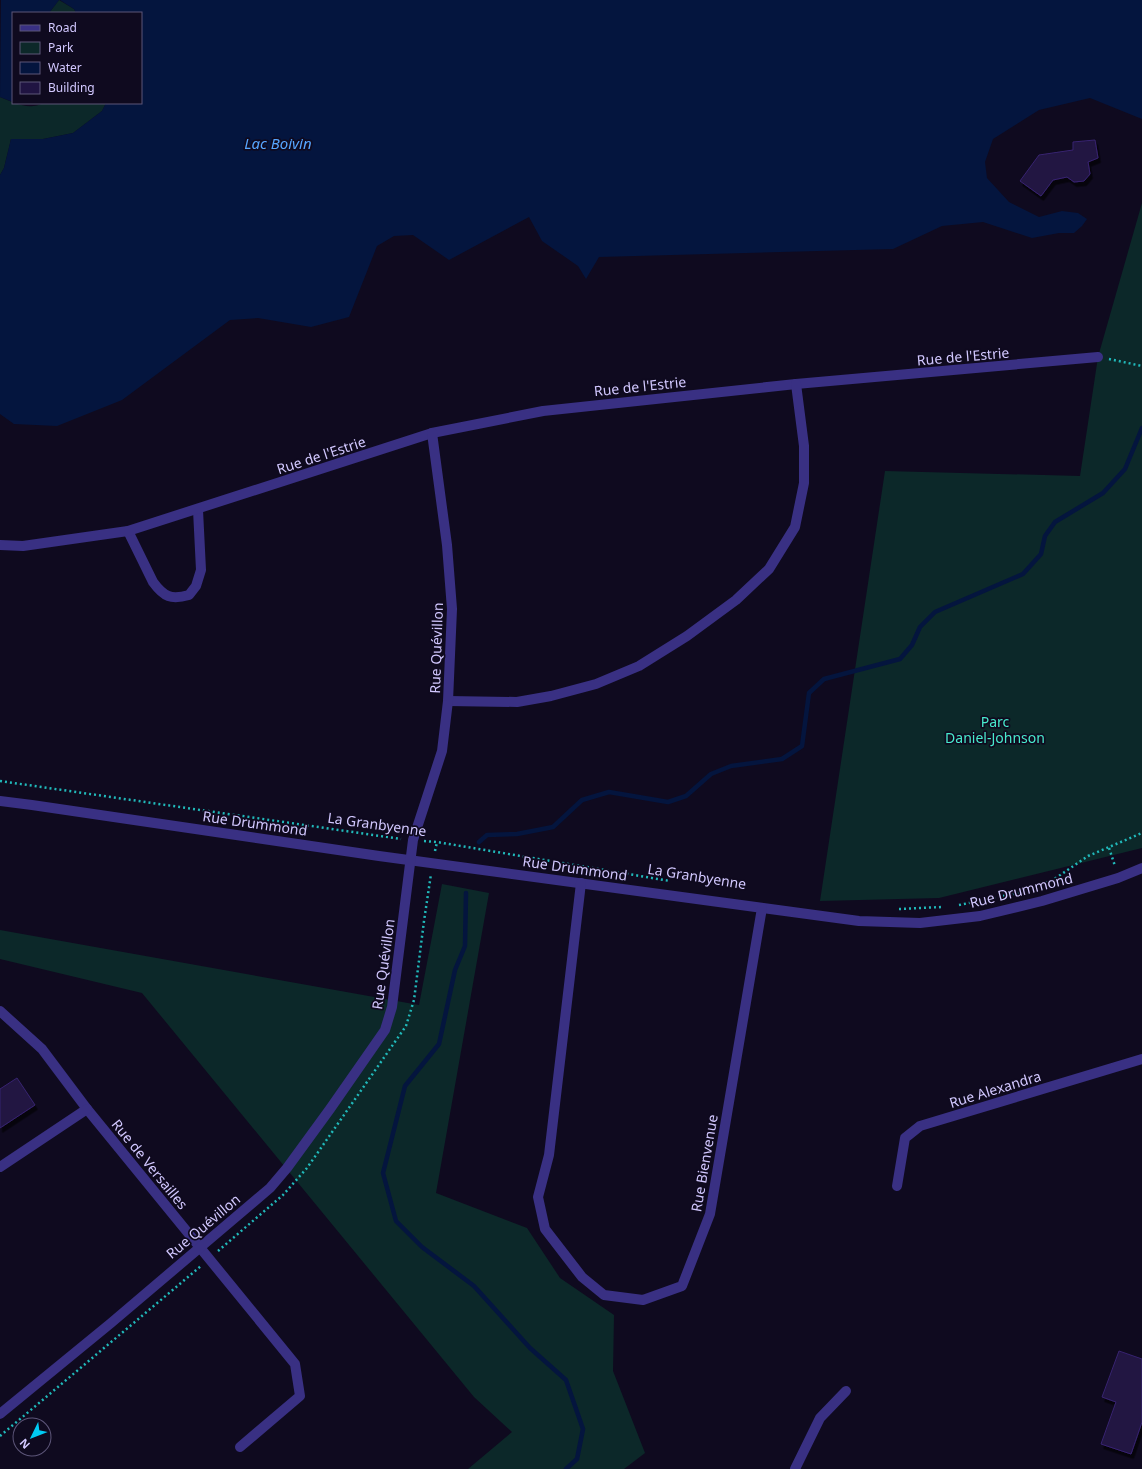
<svg xmlns="http://www.w3.org/2000/svg" width="1142" height="1469" font-family="'Noto Sans',sans-serif">
	<defs>
		<filter id="shadow"><feDropShadow dx="2.5" dy="4.5" stdDeviation="0" flood-color="#0009"/></filter>
	</defs>
	<rect width="100%" height="100%" fill="#0f0a1f"/>
	<!-- green -->
	<g fill="#0c2829">
		<path d="M59 0 74 9 76 13H49Z"/>
		<path d="M0 97C13 102 29 111 43 103H106L102 111 73 133 43 139H11L4 168 0 175Z"/>
		<path d="M1142 203V848L939 898 820 901 885 471 1080 476 1098 357Z"/>
		<path d="M442 884 489 893 436 1193 527 1228 560 1278 614 1315 613 1371 645 1453 624 1469H468L512 1432 474 1397 142 993 0 959V930L419 1005Z"/>
	</g>
	<!-- water -->
	<g fill="#04153e">
		<path d="M1 0H59L49 13H13V102L0 97Z"/>
		<path d="M60 0H1142V119L1090 98 1039 110 993 139 985 162 987 178 1009 202 1039 217 1062 211 1078 213 1087 219 1082 226 1074 233H1059L1032 238 983 222 942 226 893 249 599 257 586 279 578 266 542 241 529 217 449 260 413 235 394 236 377 246 349 317 311 327 258 318 230 320 122 400 57 426 14 424 0 414V175L4 168 11 139H43L73 133 102 111 106 103H141V13H76L74 9Z"/>
	</g>
	<g fill="none" stroke-linecap="round" stroke-linejoin="round">
		<!-- stream -->
		<g stroke="#04153e" stroke-width="4.5">
			<path d="M479 842 487 835 517 834 553 827 582 800 609 792 668 802 686 796 711 774 731 766 782 759 802 746 809 693 824 679 900 659 912 645 920 627 935 612 1023 574 1041 554 1045 536 1055 522 1103 493 1125 469 1142 428"/>
			<path d="M466 893 465 946 455 970 439 1044 405 1086 383 1173 396 1221 422 1247 474 1286 530 1348 566 1380 583 1429 577 1459 566 1469"/>
		</g>
	</g>
	<!-- building -->
	<g fill="#201442" stroke="#382470" filter="url(#shadow)">
		<path d="M1095 140 1098 158 1088 162 1090 174 1084 181 1074 182 1067 177 1053 180 1041 196 1020 181 1039 155 1073 150V142Z"/>
		<path d="M17 1078 35 1105 0 1128V1089Z"/>
		<path d="M1119 1351 1142 1359V1422L1131 1454 1101 1444 1116 1402 1102 1397Z"/>
	</g>
	<g fill="none" stroke-linecap="round" stroke-linejoin="round">
		<!-- path -->
		<g stroke="#21b9ba" stroke-width="2.5" stroke-dasharray="2 3" stroke-linecap="butt">
			<path d="M1109 359 1142 366"/>
			<path d="M0 781 401 839"/>
			<path d="M424 841 437 842 670 881"/>
			<path d="M1109 848 1115 866"/>
			<path d="M435 851 437 842"/>
			<path d="M959 905 1023 892 1053 880 1088 856 1142 833"/>
			<path d="M899 909 942 907"/>
			<path d="M218 1251 283 1195 307 1168 406 1026 414 1000 424 921 431 874"/>
			<path d="M0 1436 201 1266"/>
		</g>
		<!-- minor -->
		<g stroke="#393083" stroke-width="10">
			<path d="M128 531 153 582C164 597 171 600 189 595L196 586 201 570 198 510"/>
			<path d="M0 545 23 546 128 531 432 433 543 411 796 384 1098 357"/>
			<path d="M448 701 517 702 551 696 596 684 639 666 687 636 736 600 769 569 795 527 804 483V446L796 384"/>
			<path d="M0 801 32 805 379 856 859 921 920 923 980 916 1042 901 1118 878 1142 868"/>
			<path d="M581 883 549 1155 538 1197 545 1229 582 1277 604 1295 643 1300 682 1286 710 1214 762 908"/>
			<path d="M0 1011 42 1049 87 1109 295 1364 300 1396 240 1447"/>
			<path d="M0 1167 87 1109"/>
			<path d="M897 1186 905 1138 920 1126 1142 1059"/>
			<path d="M0 1414 111 1323 270 1188 287 1168 330 1109 369 1053 385 1030 392 1007 413 840 442 751 448 701 452 609 447 545 432 433"/>
			<path d="M795 1469 820 1418 846 1391"/>
		</g>
	</g>
	<g text-anchor="middle" dominant-baseline="central" stroke-width="3.5" stroke-linejoin="round" paint-order="stroke">
		<!-- street labels -->
		<g font-size="14" fill="#d2c8ff" stroke="#0f0a1f">
			<text transform="translate(963 356) rotate(-5)">Rue de l'Estrie</text>
			<text transform="translate(640 386) rotate(-6)">Rue de l'Estrie</text>
			<text transform="translate(321 455) rotate(-18)">Rue de l'Estrie</text>
			<text transform="translate(436 648) rotate(-88)">Rue Quévillon</text>
			<text transform="translate(255 823) rotate(8)">Rue Drummond</text>
			<text transform="translate(377 824) rotate(8)">La Granbyenne</text>
			<text transform="translate(575 868) rotate(8)">Rue Drummond</text>
			<text transform="translate(697 876) rotate(9)">La Granbyenne</text>
			<text transform="translate(1021 890) rotate(-14)">Rue Drummond</text>
			<text transform="translate(383 964) rotate(-82)">Rue Quévillon</text>
			<text transform="translate(995 1089) rotate(-17)">Rue Alexandra</text>
			<text transform="translate(704 1163) rotate(-80)">Rue Bienvenue</text>
			<text transform="translate(150 1164) rotate(51)">Rue de Versailles</text>
			<text transform="translate(203 1226) rotate(-40)">Rue Quévillon</text>
		</g>
		<!-- park labels -->
		<g font-size="14" fill="#48eacd" stroke="#0f0a1f">
			<text x="995" y="721">Parc<tspan x="995" dy="16">Daniel-Johnson</tspan></text>
		</g>
		<!-- water labels -->
		<g font-size="15" font-style="italic" fill="#56a5ff" stroke="#0f0a1f">
			<text x="278" y="143">Lac Boivin</text>
		</g>
	</g>
	<!-- legend -->
	<rect x="12" y="12" width="130" height="92" fill="#0f0a1f" stroke="#5d5679"/>
	<rect x="20" y="25" width="20" height="6" fill="#393083" stroke="#5d5679"/>
	<text x="48" y="32" font-size="12" fill="#d2c8ff">Road</text>
	<rect x="20" y="42" width="20" height="12" fill="#0c2829" stroke="#5d5679"/>
	<text x="48" y="52" font-size="12" fill="#d2c8ff">Park</text>
	<rect x="20" y="62" width="20" height="12" fill="#04153e" stroke="#5d5679"/>
	<text x="48" y="72" font-size="12" fill="#d2c8ff">Water</text>
	<rect x="20" y="82" width="20" height="12" fill="#201442" stroke="#5d5679"/>
	<text x="48" y="92" font-size="12" fill="#d2c8ff">Building</text>
	<!-- north arrow -->
	<g transform="translate(32 1437) rotate(227)"><circle r="19" fill="#0f0a1f" stroke="#5d5679"/>
	<path d="M0-3L7 15L0 10L-7 15Z" fill="#00caf3"/>
	<text y="-6" font-size="11" font-weight="bold" text-anchor="middle" fill="#d2c8ff">N</text>
	</g>
</svg>
